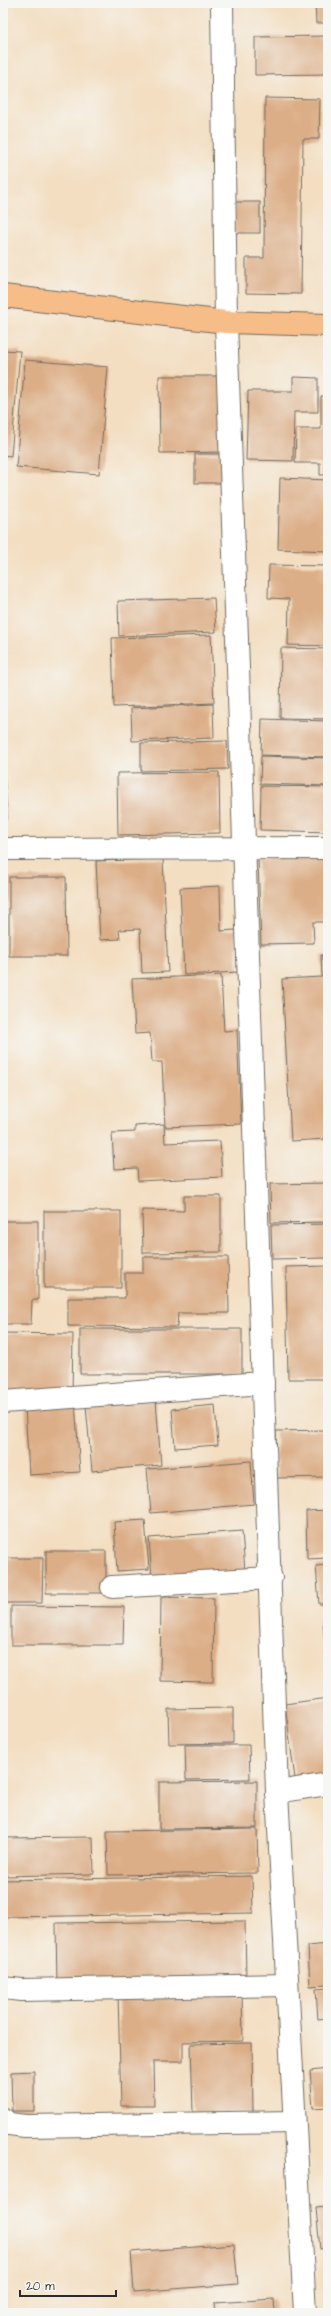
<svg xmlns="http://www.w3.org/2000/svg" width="331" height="2316" font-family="'Architects Daughter',sans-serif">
	<rect width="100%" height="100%" fill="#f6f6f2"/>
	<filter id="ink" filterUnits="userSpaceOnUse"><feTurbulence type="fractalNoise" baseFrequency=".025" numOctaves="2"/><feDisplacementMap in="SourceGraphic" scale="8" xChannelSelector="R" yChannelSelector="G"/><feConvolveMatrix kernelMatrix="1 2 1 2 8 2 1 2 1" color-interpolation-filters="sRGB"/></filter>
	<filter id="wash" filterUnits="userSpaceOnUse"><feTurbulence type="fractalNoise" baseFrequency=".012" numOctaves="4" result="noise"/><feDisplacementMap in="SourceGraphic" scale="16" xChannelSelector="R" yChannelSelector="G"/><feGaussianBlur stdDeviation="0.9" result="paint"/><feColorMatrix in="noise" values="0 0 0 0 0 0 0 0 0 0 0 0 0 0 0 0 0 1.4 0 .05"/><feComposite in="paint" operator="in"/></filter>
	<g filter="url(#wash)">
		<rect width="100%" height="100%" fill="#f3dec1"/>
		<g id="blocks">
			<!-- building -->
			<g fill="#dcae87">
				<path d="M315 3H328V23H316Z"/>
				<path d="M328 36V74L255 75V37Z"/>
				<path d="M265 98 320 99 319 139H303L301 294 246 293V258H264Z"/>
				<rect x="235" y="202" width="25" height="31"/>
				<path d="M3 350 20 351 11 456 3 455Z"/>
				<path d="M25 360 108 367 99 474 16 467Z"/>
				<path d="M159 376H225L226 452 160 453Z"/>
				<path d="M293 377 318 378V412H294L293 461 246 460 248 391H293Z"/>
				<path d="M321 396H328V475H320V463H295L296 429H321Z"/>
				<rect x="195" y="454" width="29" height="29"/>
				<path d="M280 478 328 480V551L278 549Z"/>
				<path d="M269 565 328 566V646L288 645 289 599 268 598Z"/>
				<path d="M214 598 216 632 119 636 118 601Z"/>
				<path d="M211 635 214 703 114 707 112 638Z"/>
				<path d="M281 648 328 649V719L280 718Z"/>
				<path d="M213 704 214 738 132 741 131 708Z"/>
				<path d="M262 719 328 721V757L261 755Z"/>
				<path d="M227 741 228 769 141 771V743Z"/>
				<path d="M3 754 7 819 3 820Z"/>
				<path d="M261 756 328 758V786L260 784Z"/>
				<path d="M219 772 220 833 118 835 117 773Z"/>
				<path d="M261 786 328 787V832L260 830Z"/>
				<path d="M328 857V922H313L314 943 261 944 258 859Z"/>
				<path d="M163 859 168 972 142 973 140 929 119 930 120 939 100 940 96 861Z"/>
				<path d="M9 877H66L67 956H9Z"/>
				<path d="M220 886 221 931 236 930 238 972 184 975 180 888Z"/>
				<path d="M321 955H328V1139L291 1141 282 979 322 977Z"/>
				<path d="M221 975 224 1031 237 1030 241 1124 165 1127 162 1062H152L150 1033 135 1034 132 979Z"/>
				<path d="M164 1124 165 1143 220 1141 222 1177 138 1181 137 1168 114 1169 112 1133 135 1132V1126Z"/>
				<path d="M328 1183V1222L271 1223 270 1184Z"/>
				<path d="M184 1196H221V1252L143 1253 142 1210 184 1211Z"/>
				<rect x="44" y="1211" width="77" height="77"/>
				<path d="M3 1221H38V1300H32L31 1324H3Z"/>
				<path d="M328 1224V1258L272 1259 271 1225Z"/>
				<path d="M143 1257H228L229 1313H178L177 1327 68 1326V1298H125V1273H143Z"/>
				<path d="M328 1266V1379H288L286 1267Z"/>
				<rect x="80" y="1329" width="162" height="45"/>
				<path d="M3 1333 73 1334 72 1395 3 1394Z"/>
				<path d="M156 1400 161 1465 92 1471 86 1406Z"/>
				<path d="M75 1402 80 1472 29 1475 25 1406Z"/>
				<path d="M215 1405 218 1445 175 1448 172 1409Z"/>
				<path d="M328 1430V1477L277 1478 276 1431Z"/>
				<path d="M251 1461 254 1504 151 1513 147 1469Z"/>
				<path d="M328 1510V1558L307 1559 306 1511Z"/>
				<path d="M145 1520 149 1569 117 1571 114 1522Z"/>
				<path d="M242 1531 245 1572 152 1579 149 1538Z"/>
				<rect x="46" y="1551" width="60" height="42"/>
				<path d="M3 1558H43L42 1603H3Z"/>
				<path d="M328 1565V1604H319L316 1566Z"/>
				<path d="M161 1597 214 1598 213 1682 160 1681Z"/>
				<path d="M11 1606 124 1607 123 1645H11Z"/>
				<path d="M323 1621H328V1664H326Z"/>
				<path d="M328 1698V1774L295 1779 285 1704Z"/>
				<path d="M233 1708V1743L169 1744 168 1709Z"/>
				<path d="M185 1745H249L250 1779 186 1780Z"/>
				<path d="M257 1781V1828L159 1829V1782Z"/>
				<path d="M257 1829 258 1873 108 1875 107 1831Z"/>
				<path d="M325 1831H328V1868H327Z"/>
				<path d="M93 1837 94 1874 3 1876V1838Z"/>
				<path d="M252 1876 253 1913 3 1917V1880Z"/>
				<path d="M245 1921 246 1982 57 1985 56 1923Z"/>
				<path d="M328 1944V1985L310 1986 308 1946Z"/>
				<path d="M328 1988V2019L318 2020 316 1989Z"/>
				<path d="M242 1991 243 2041 183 2042V2061H153L154 2106H121L118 1994Z"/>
				<path d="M252 2043 253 2112 193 2113 191 2044Z"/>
				<path d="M328 2069V2107L313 2108 310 2071Z"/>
				<path d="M34 2071V2111H12L11 2072Z"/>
				<path d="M328 2207V2248L320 2249 316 2208Z"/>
				<path d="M234 2244 238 2284 134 2292 131 2252Z"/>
				<path d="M274 2299 275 2313H215L214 2303Z"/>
			</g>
		</g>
	</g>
	<g filter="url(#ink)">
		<use href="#blocks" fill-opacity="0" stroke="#716a60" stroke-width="1"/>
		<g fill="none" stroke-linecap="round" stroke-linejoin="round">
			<defs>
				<g id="minor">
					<path d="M222 3 226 322 277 1792 305 2313"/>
					<path d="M3 849 328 848"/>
					<path d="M3 1402 263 1383"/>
					<path d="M112 1587 271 1578"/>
					<path d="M277 1792 328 1784"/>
					<path d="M3 1988 22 1990 287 1985"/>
					<path d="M3 2119 9 2124 25 2126 294 2122"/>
				</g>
				<path id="major" d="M3 296 226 322 328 325"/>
			</defs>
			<!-- minor casing -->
			<use href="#minor" stroke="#716a60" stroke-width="24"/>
			<!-- major casing -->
			<use href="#major" stroke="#716a60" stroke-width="24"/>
			<!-- minor -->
			<use href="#minor" stroke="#fff" stroke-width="22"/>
			<!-- major -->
			<use href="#major" stroke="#f7bd88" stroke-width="22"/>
		</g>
	</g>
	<!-- margin -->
	<rect width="331" height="2316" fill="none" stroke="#f6f6f2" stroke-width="16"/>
	<!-- scale -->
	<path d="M20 2290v6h96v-6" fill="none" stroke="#2b2b2b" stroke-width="2"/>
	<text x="26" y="2290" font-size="12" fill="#2b2b2b" stroke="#f6f6f2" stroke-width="3" paint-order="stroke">20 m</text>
</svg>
